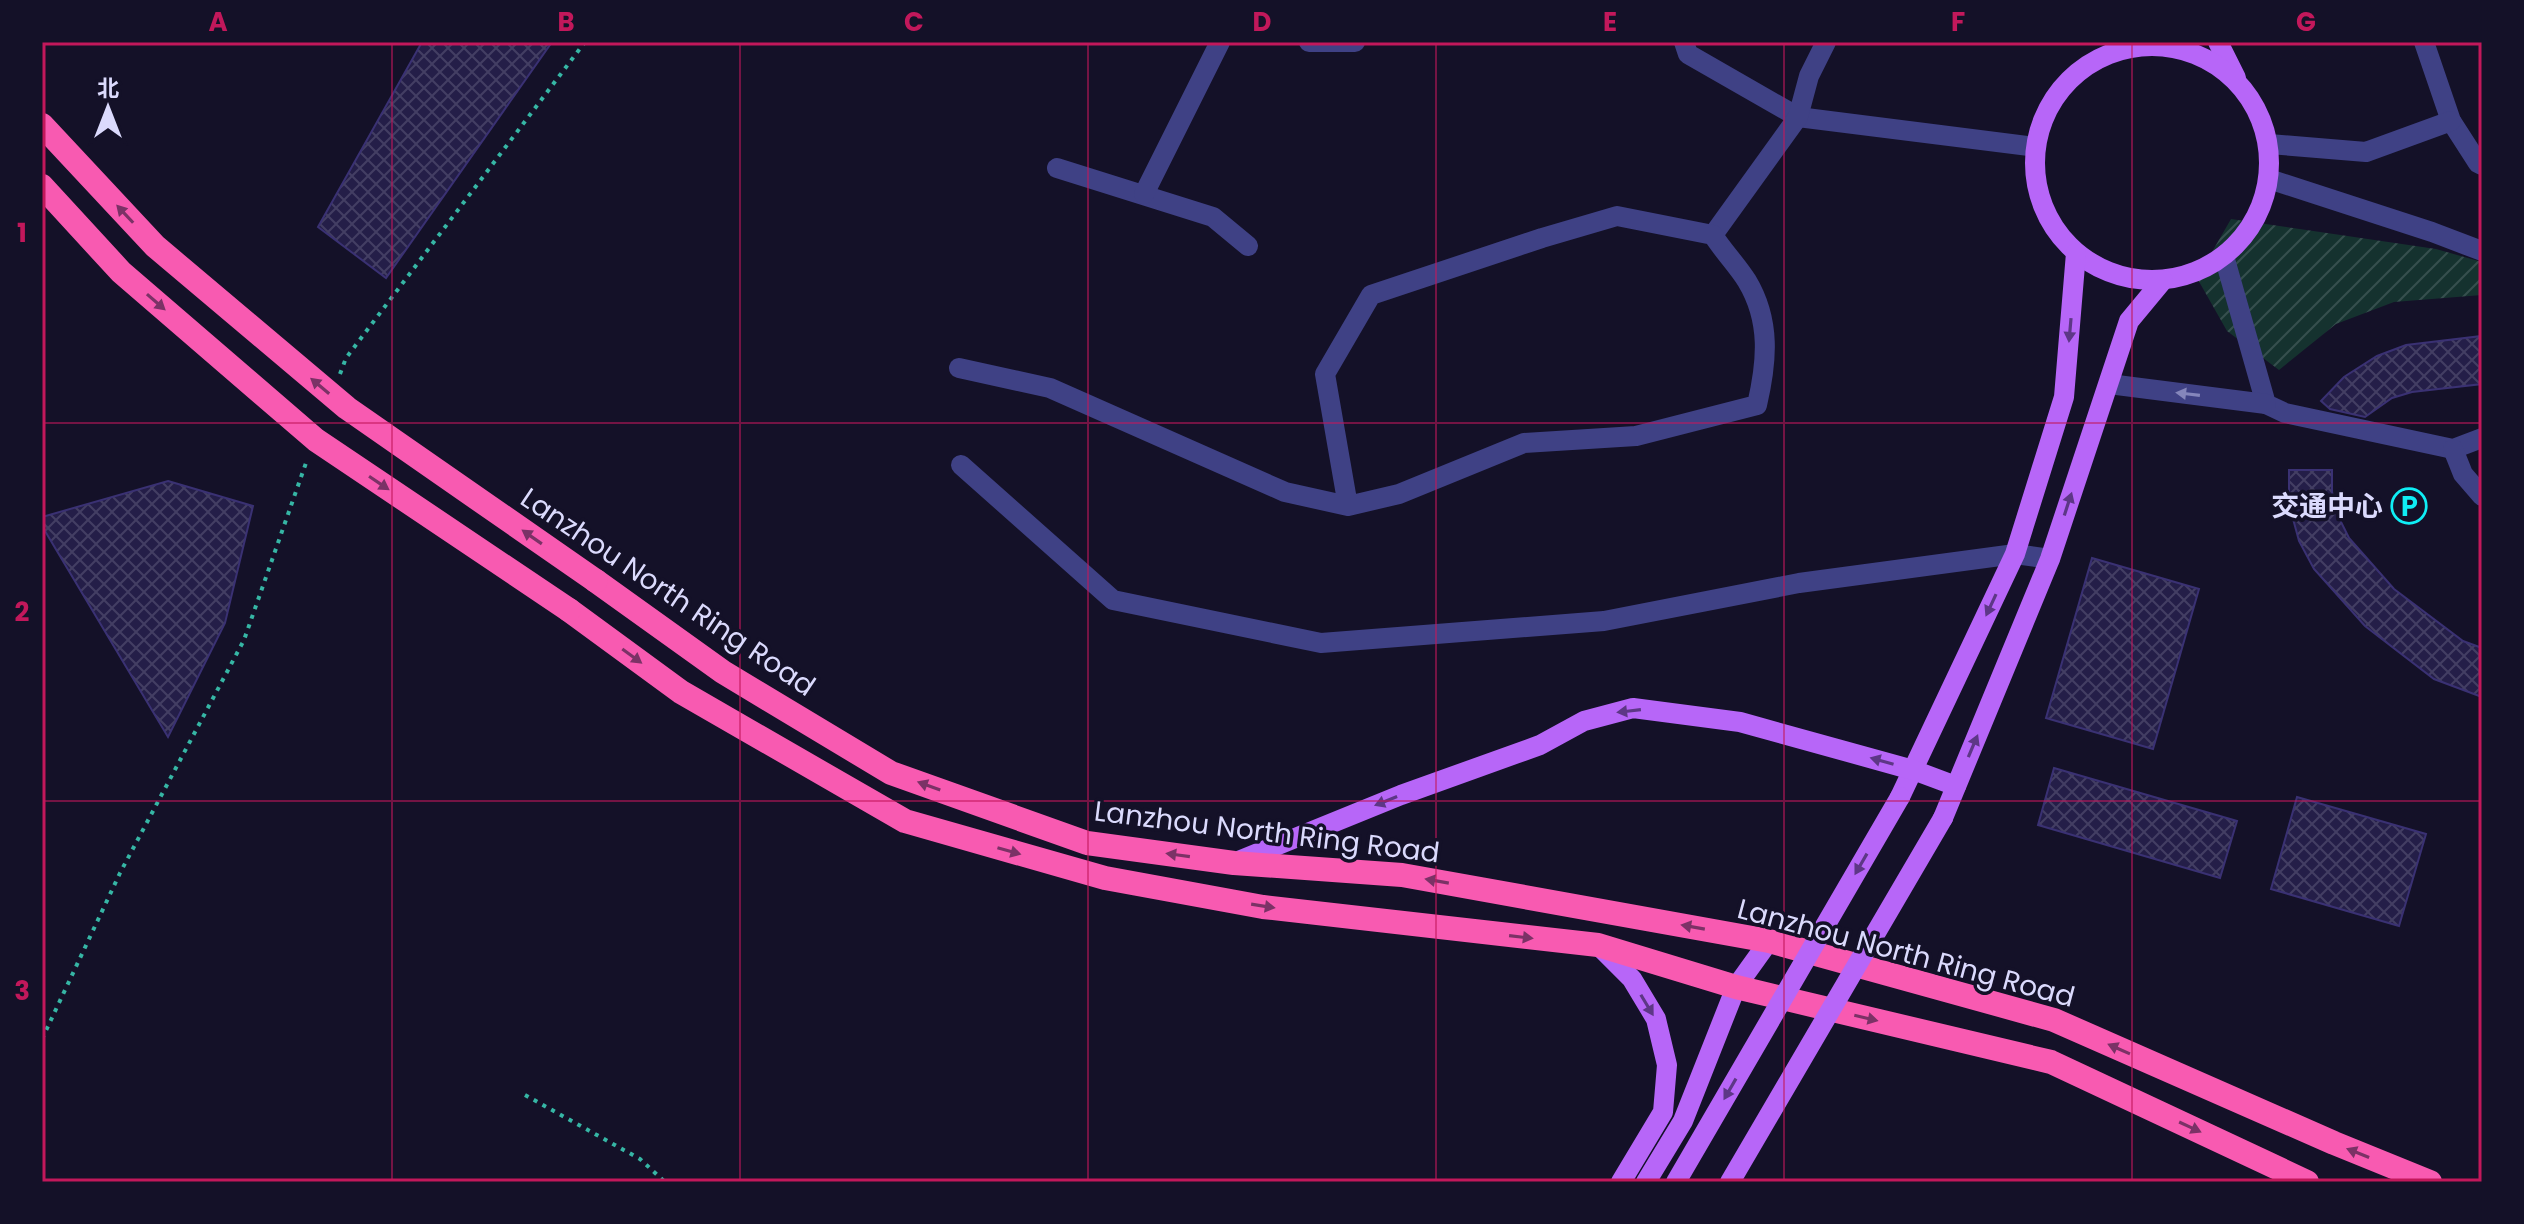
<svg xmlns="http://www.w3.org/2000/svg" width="2524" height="1224" font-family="Poppins,'Noto Sans SC',sans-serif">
	<defs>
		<pattern id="garden-furrows" width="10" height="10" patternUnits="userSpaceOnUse" patternTransform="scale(2)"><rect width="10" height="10" fill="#15322f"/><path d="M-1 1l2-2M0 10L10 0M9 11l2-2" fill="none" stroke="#364f4e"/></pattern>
		<pattern id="building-cross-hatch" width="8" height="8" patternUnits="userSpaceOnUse" patternTransform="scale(2)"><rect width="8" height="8" fill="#241e48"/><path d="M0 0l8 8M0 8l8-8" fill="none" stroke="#433e63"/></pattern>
	</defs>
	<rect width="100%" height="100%" fill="#141128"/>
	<!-- garden -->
	<path fill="url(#garden-furrows)" d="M2231 219 2436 249 2482 262V295L2394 302 2336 324 2279 370 2227 331 2197 278Z"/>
	<!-- building -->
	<g fill="url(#building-cross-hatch)" stroke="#3a3173" stroke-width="2">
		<path d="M422 42H552L386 278 318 227Z"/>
		<path d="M2482 336V384L2412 392 2392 398 2365 417 2330 409 2321 401 2344 377 2377 356 2406 345Z"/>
		<path d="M2289 470H2332V492L2340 520 2349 538 2394 589 2463 641 2482 648V697L2434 679 2365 626 2314 569 2299 541 2289 504Z"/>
		<path d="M168 481 253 506 225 623 168 737 42 526V517Z"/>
		<path d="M2092 558 2199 589 2153 749 2046 718Z"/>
		<path d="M2054 768 2237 821 2220 878 2038 825Z"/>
		<path d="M2297 797 2426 834 2399 926 2271 889Z"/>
	</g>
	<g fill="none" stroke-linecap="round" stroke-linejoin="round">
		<!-- path -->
		<g stroke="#36b6a5" stroke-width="4" stroke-dasharray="4 6" stroke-linecap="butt">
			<path d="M340 374 346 358 585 42"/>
			<path d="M42 1039 120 873 244 640 307 460"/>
			<path d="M525 1095 640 1159 665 1182"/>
		</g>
		<!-- minor -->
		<g stroke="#3f4185" stroke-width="20">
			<path d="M1309 42H1355"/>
			<path d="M1684 42 1688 54 1798 117 2036 147"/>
			<path d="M2424 42 2451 121 2478 163 2482 165"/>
			<path d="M2269 144 2366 152 2451 121"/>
			<path d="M1057 168 1213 217 1248 246"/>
			<path d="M2269 179 2432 232 2482 251"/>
			<path d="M1144 194 1220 42"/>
			<path d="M1713 235 1798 117 1809 76 1826 42"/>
			<path d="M2224 256 2266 404 2285 413 2453 449 2482 438"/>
			<path d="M959 368 1050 388 1285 492 1348 506 1399 494 1524 443 1636 436 1757 405C1767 362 1771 321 1747 281 1737 265 1723 251 1713 235L1617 216 1542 238 1371 295 1325 374 1348 506"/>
			<path d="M2109 384 2266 404"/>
			<path d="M2453 449 2463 474 2482 496"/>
			<path d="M961 465 1113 600 1321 643 1604 621 1799 583 2015 554 2050 559"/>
		</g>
		<!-- major -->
		<g stroke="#b766f8" stroke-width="20">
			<path d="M2218 42 2236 78"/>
			<circle cx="2152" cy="163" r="117"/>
			<path d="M1900 797 2015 554 2064 397 2076 253"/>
			<path d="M1943 818 2050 559 2129 321 2163 280"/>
			<path d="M1236 862 1401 795 1540 745 1584 721 1633 708 1740 722 1913 770 1956 786"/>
			<path d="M1598 945 1632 979 1656 1019 1667 1065 1663 1112 1621 1182"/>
			<path d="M1646 1182 1683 1121 1736 987 1769 941"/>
		</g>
		<!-- highway -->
		<g stroke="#f85ab1" stroke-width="24">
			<path d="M596 581 723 672 891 773 1087 843 1234 863 1402 875 1769 941 2054 1020 2334 1143 2430 1182"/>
			<path d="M569 610 681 692 905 821 1105 878 1263 907 1598 945 1736 987 2051 1062 2307 1182"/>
		</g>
		<!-- major-bridge -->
		<g stroke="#b766f8" stroke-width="20">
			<path d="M1676 1182 1900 797"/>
			<path d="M1730 1182 1943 818"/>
		</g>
		<!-- highway-bridge -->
		<g stroke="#f85ab1" stroke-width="24">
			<path d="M42 125 155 246 347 408 596 581"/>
			<path d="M42 186 121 272 316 440 569 610"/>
		</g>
	</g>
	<!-- one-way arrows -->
	<defs><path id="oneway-solid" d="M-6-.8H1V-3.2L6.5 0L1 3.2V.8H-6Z" transform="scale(2)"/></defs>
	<g fill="#7b3266">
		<use href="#oneway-solid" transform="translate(125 214) rotate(-133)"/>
		<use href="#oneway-solid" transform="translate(156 302) rotate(41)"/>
		<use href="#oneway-solid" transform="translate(320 386) rotate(-140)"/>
		<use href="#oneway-solid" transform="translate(379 483) rotate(34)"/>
		<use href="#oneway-solid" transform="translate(532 537) rotate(-145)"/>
		<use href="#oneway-solid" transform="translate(632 656) rotate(36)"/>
		<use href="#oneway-solid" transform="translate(929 786) rotate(-160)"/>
		<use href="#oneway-solid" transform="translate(1009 851) rotate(16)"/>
		<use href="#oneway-solid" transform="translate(1178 855) rotate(-172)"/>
		<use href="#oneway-solid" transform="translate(1437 881) rotate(-170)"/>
		<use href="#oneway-solid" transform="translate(1263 906) rotate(9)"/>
		<use href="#oneway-solid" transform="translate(1693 927) rotate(-170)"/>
		<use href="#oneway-solid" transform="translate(1521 937) rotate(7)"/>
		<use href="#oneway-solid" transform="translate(1866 1018) rotate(13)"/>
		<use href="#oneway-solid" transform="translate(2119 1049) rotate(-156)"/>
		<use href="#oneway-solid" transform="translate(2190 1127) rotate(25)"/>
		<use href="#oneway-solid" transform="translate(2358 1153) rotate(-158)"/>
	</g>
	<g fill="#5d3786">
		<use href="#oneway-solid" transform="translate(2070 330) rotate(95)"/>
		<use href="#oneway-solid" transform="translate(2068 504) rotate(-72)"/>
		<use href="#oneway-solid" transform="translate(1991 605) rotate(115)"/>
		<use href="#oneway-solid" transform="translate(1629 711) rotate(173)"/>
		<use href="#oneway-solid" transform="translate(1973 746) rotate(-67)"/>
		<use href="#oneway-solid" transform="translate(1882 761) rotate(-164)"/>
		<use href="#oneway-solid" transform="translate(1386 801) rotate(158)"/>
		<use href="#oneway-solid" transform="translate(1861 864) rotate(120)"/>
		<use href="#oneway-solid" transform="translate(1647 1005) rotate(59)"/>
		<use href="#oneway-solid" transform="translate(1730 1089) rotate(120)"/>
	</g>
	<use fill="#8586bb" href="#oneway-solid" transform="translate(2188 394) rotate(-173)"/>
	<!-- grid -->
	<path fill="none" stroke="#c2185b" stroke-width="2" stroke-opacity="0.55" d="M392 42V1182M740 42V1182M1088 42V1182M1436 42V1182M1784 42V1182M2132 42V1182M42 423H2482M42 801H2482"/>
	<!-- icons -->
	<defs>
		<symbol id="parking-ring" viewBox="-11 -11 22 22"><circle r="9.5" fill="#141128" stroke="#0feef5" stroke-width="1.5"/><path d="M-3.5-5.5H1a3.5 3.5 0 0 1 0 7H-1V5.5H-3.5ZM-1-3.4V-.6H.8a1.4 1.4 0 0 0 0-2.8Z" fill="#0feef5"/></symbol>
	</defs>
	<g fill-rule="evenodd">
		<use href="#parking-ring" x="2389" y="486" width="40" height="40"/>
	</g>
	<g text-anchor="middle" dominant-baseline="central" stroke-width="7" stroke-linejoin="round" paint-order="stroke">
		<!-- poi labels -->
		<g font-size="28" font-weight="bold" fill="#dbdafd" stroke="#141128" text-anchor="end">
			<text x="2383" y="506">交通中心</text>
		</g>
		<!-- street labels -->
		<g font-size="28" fill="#dbdafd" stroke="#141128">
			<text transform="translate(668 592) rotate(34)">Lanzhou North Ring Road</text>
			<text transform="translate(1267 832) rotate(7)">Lanzhou North Ring Road</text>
			<text transform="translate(1906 953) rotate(15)">Lanzhou North Ring Road</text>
		</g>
	</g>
	<!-- border -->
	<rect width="2524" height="1224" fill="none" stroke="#141128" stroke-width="88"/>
	<!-- north arrow -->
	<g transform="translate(108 108)" stroke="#141128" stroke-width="6" paint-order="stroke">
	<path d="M0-6L14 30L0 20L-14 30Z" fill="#dbdafd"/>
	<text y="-12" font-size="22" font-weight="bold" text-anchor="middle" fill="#dbdafd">北</text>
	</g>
	<rect x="44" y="44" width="2436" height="1136" fill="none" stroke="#c2185b" stroke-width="3"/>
	<g font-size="26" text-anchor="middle" font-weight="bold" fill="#c2185b">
		<text x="218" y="31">A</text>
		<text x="566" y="31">B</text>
		<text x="914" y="31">C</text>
		<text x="1262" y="31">D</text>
		<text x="1610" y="31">E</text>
		<text x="1958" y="31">F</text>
		<text x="2306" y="31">G</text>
		<text x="22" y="242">1</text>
		<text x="22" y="621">2</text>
		<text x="22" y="1000">3</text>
	</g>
</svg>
